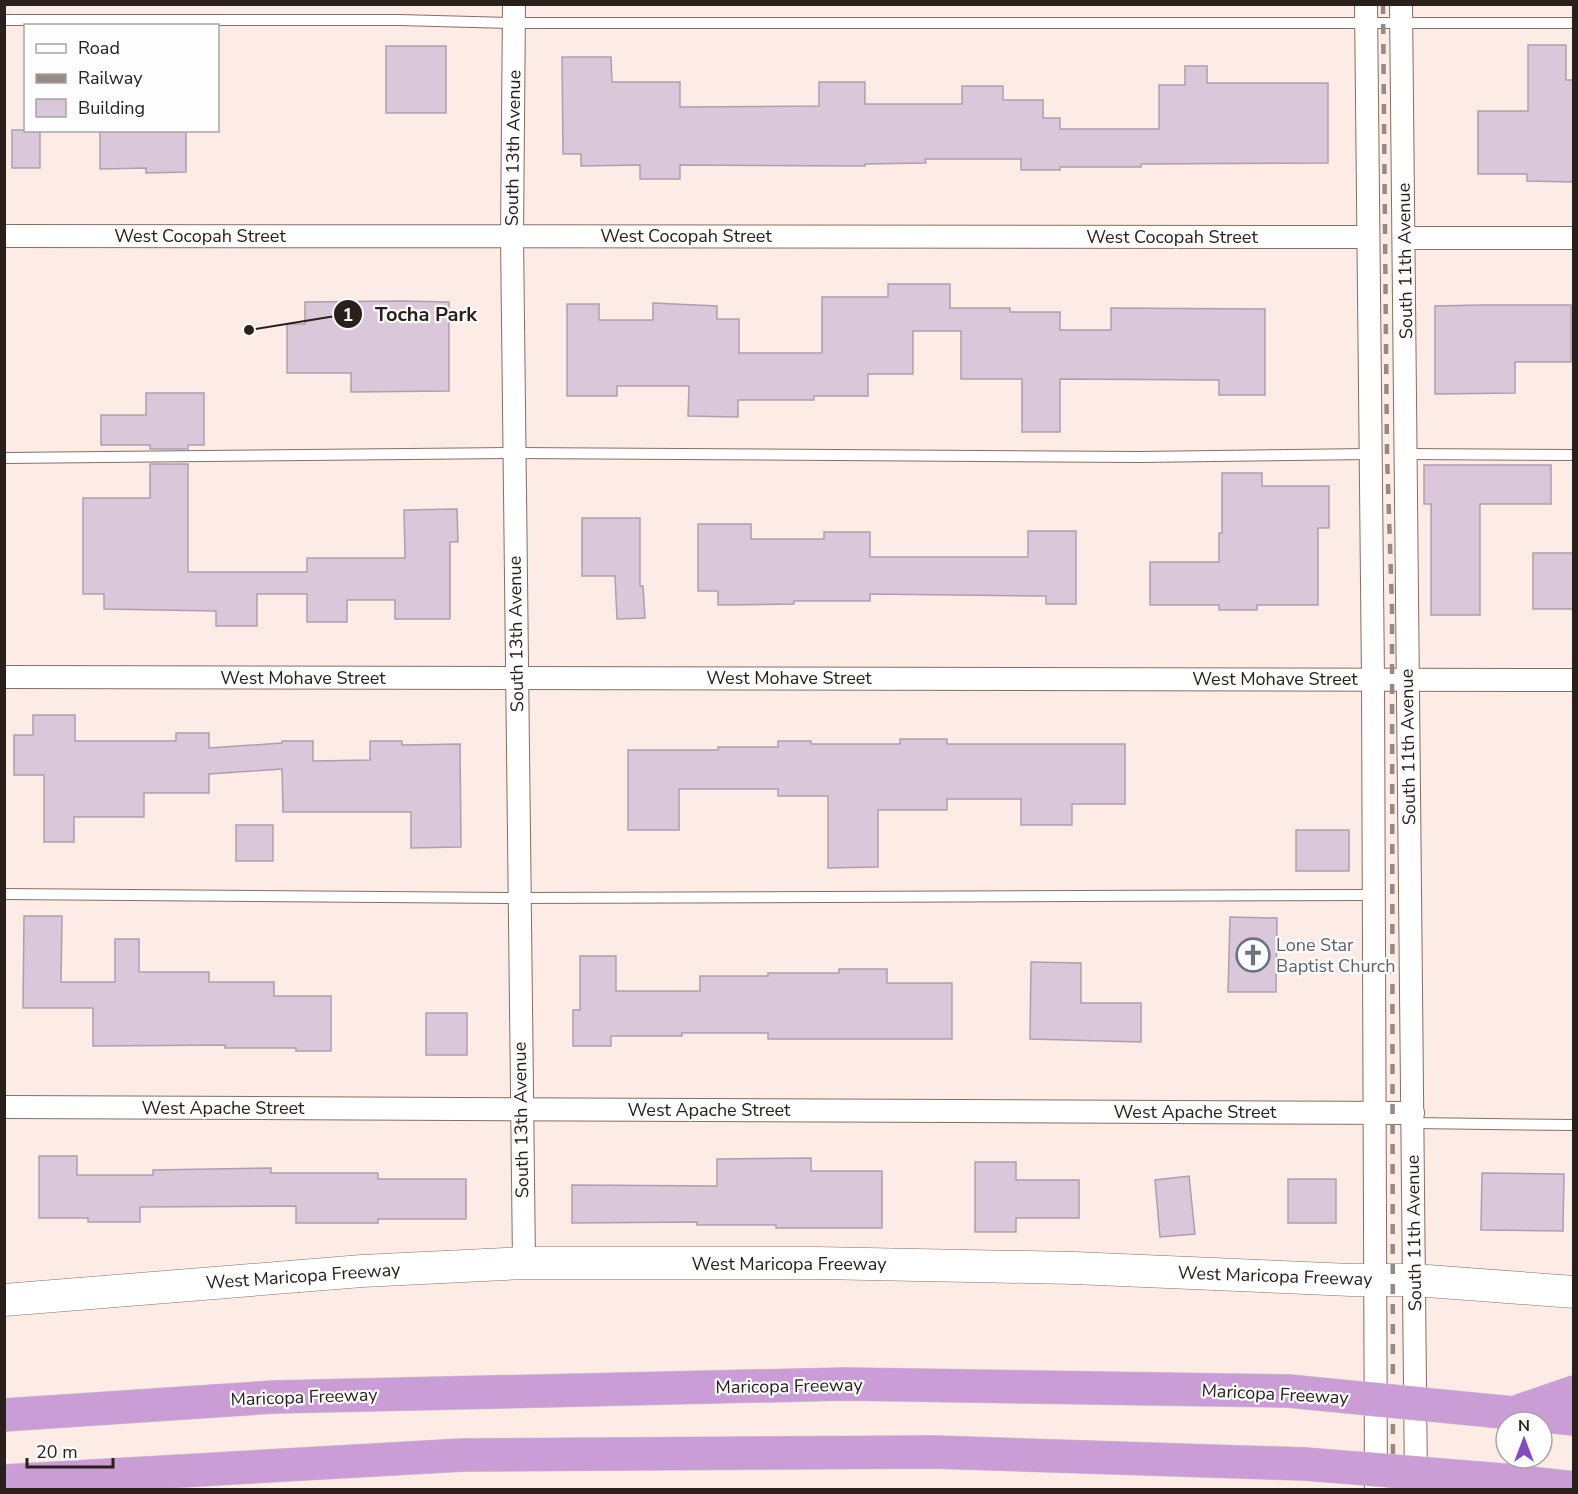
<svg xmlns="http://www.w3.org/2000/svg" width="1578" height="1494" font-family="'Nunito Sans',sans-serif">
	<rect width="100%" height="100%" fill="#fcece5"/>
	<!-- building -->
	<g fill="#dac7d9" stroke="#b09daf" stroke-width="1.5">
		<path d="M1528 45H1566V80H1574V182L1527 181V174H1478V111H1528Z"/>
		<rect x="386" y="46" width="60" height="67"/>
		<path d="M562 57H611L612 82H680V107L819 106V82H865V104H962V86H1003V100H1043V118H1060V129H1159V85H1185V66H1207V83H1328V163L1141 164V167H1060V170H1021V159H925L926 163 865 164V166L680 165V179H640V165L581 166V154H563Z"/>
		<rect x="12" y="130" width="28" height="38"/>
		<path d="M100 130H186V172L146 173V168L100 169Z"/>
		<path d="M888 284H950V308H1010V312H1060V330H1111V308L1265 309V395H1219V380L1060 379V432H1022V379H961V331H913V374H868V396H814V400H738V417L688 416 689 386H617V396H567V304H599V320H653V303L717 306V319H739V353H822V297H888Z"/>
		<path d="M402 301 449 302V391L351 392V373H287V324H305V302Z"/>
		<path d="M1481 305H1571V362H1515V393L1435 394V306Z"/>
		<path d="M146 393H204V445H188V449H150V445H101V415H146Z"/>
		<path d="M150 464H188V572H307V558H405L404 510 457 509 458 542H450V619H395V600H347V622H307V594H257V626H216V611L104 609V594H83V498H150Z"/>
		<path d="M1424 465H1551V504H1480V615H1431V504H1424Z"/>
		<path d="M1222 473H1262V486H1329V528H1318V605H1257V610H1219V605H1150V562H1219V533H1222Z"/>
		<path d="M582 518H640V586H643L645 618 617 619 615 576H582Z"/>
		<path d="M698 524H751V539H824V532H870V557H1028V531H1076V604H1046V596L870 594V601H794V604L718 605V591H698Z"/>
		<rect x="1533" y="553" width="41" height="56"/>
		<path d="M33 715H75V741H176V733H209V748L282 743V741H313V761L370 760V741H402V745L460 744 461 847 411 848V812H283L282 769 209 774V793H144V817H74V842H44V775H14V735H33Z"/>
		<path d="M900 739H947V744H1125V804H1072V825H1021V799H947V810H878V867L828 868V796H778V789H679V830H628V750H718V747H778V741H811V744H900Z"/>
		<rect x="236" y="825" width="37" height="36"/>
		<rect x="1296" y="830" width="53" height="41"/>
		<path d="M24 916H62L61 982H115V939H139V972H209V982H274V996H331V1051H296V1048H225V1045L93 1046V1008H23Z"/>
		<path d="M1230 917 1277 918 1276 992H1228Z"/>
		<path d="M580 956H616V991H700V976H768V973H839V969H887V983H952V1039H768V1033H682V1036H611V1046H573V1010H580Z"/>
		<path d="M1031 962 1081 963V1003H1141V1042L1030 1039Z"/>
		<rect x="426" y="1013" width="41" height="42"/>
		<path d="M39 1156H77V1175H153V1170L271 1168V1173H378V1179H466V1219H378V1223H296V1206L140 1207V1222H88V1218H39Z"/>
		<path d="M811 1158V1171H882V1228H776V1225H697V1222L572 1223V1185L717 1186V1159Z"/>
		<path d="M975 1162H1016V1180H1079V1218H1016V1232H975Z"/>
		<path d="M1482 1173 1564 1174 1563 1231 1481 1230Z"/>
		<path d="M1189 1176 1195 1234 1160 1237 1155 1180Z"/>
		<rect x="1288" y="1179" width="48" height="44"/>
	</g>
	<g fill="none" stroke-linecap="round" stroke-linejoin="round">
		<defs>
			<g id="lane">
				<path d="M4 20H399L514 23H1574"/>
				<path d="M1407 454 1574 455"/>
				<path d="M4 458 514 453 1139 457 1370 454"/>
				<path d="M4 894 518 898 1373 895"/>
				<path d="M1413 1123 1574 1125"/>
			</g>
			<g id="street">
				<path d="M514 4 512 236 524 1263"/>
				<path d="M1366 4 1373 679 1376 1490"/>
				<path d="M1401 4 1416 1485"/>
				<path d="M4 236 1368 237"/>
				<path d="M1405 238H1574"/>
				<path d="M4 677 1574 680"/>
				<path d="M4 1107 1413 1113"/>
			</g>
			<path id="secondary" d="M4 1300 362 1271 524 1263H817L1074 1268 1351 1280H1414L1574 1292"/>
			<g id="highway">
				<path d="M1513 1413 1574 1392"/>
				<path d="M1524 1414 1574 1419"/>
				<path d="M4 1415 274 1397 845 1384 1288 1391"/>
				<path d="M1503 1480 1574 1488"/>
				<path d="M4 1481 463 1455 933 1452 1305 1464"/>
			</g>
		</defs>
		<!-- lane casing -->
		<use href="#lane" stroke="#866f64" stroke-width="12"/>
		<!-- street casing -->
		<use href="#street" stroke="#866f64" stroke-width="24"/>
		<!-- secondary casing -->
		<use href="#secondary" stroke="#866f64" stroke-width="33"/>
		<!-- highway casing -->
		<use href="#highway" stroke="#d0cecd" stroke-width="34"/>
		<!-- lane -->
		<use href="#lane" stroke="#fff" stroke-width="10"/>
		<!-- street -->
		<use href="#street" stroke="#fff" stroke-width="22"/>
		<!-- secondary -->
		<use href="#secondary" stroke="#fff" stroke-width="32"/>
		<!-- highway -->
		<use href="#highway" stroke="#cb9dd6" stroke-width="33"/>
		<!-- rail -->
		<path stroke="#978a85" stroke-width="4.5" stroke-dasharray="10 10" stroke-linecap="butt" d="M1383 4 1387 454 1392 608 1393 1490"/>
		<defs>
			<g id="highway-bridge">
				<path d="M1288 1391 1513 1413"/>
				<path d="M1305 1464 1503 1480"/>
			</g>
		</defs>
		<!-- highway-bridge casing -->
		<use href="#highway-bridge" stroke="#d0cecd" stroke-width="34" stroke-linecap="butt"/>
		<!-- highway-bridge -->
		<use href="#highway-bridge" stroke="#cb9dd6" stroke-width="33"/>
	</g>
	<!-- icons -->
	<defs>
		<symbol id="church-ring" viewBox="-11 -11 22 22"><circle r="9.5" fill="#fdfdfd" stroke="#6b7280" stroke-width="1.5"/><path d="M-1.2-6h2.4v3.5h3.3v2.4h-3.3V6h-2.4V-.1h-3.3v-2.4h3.3Z" fill="#6b7280"/></symbol>
	</defs>
	<g fill-rule="evenodd">
		<use href="#church-ring" x="1234" y="936" width="38" height="38"/>
	</g>
	<g text-anchor="middle" dominant-baseline="central" stroke-width="4.5" stroke-linejoin="round" paint-order="stroke">
		<!-- street labels -->
		<g font-size="18" fill="#29201c" stroke="#fdfdfd">
			<text transform="translate(513 148) rotate(-89)">South 13th Avenue</text>
			<text x="200" y="236">West Cocopah Street</text>
			<text x="686" y="236">West Cocopah Street</text>
			<text x="1172" y="237">West Cocopah Street</text>
			<text transform="translate(1405 261) rotate(-91)">South 11th Avenue</text>
			<text transform="translate(516 634) rotate(-91)">South 13th Avenue</text>
			<text x="303" y="678">West Mohave Street</text>
			<text x="789" y="678">West Mohave Street</text>
			<text x="1275" y="679">West Mohave Street</text>
			<text transform="translate(1408 747) rotate(-91)">South 11th Avenue</text>
			<text x="223" y="1108">West Apache Street</text>
			<text x="709" y="1110">West Apache Street</text>
			<text x="1195" y="1112">West Apache Street</text>
			<text transform="translate(521 1120) rotate(-91)">South 13th Avenue</text>
			<text transform="translate(1414 1233) rotate(-91)">South 11th Avenue</text>
			<text x="789" y="1264">West Maricopa Freeway</text>
			<text transform="translate(303 1276) rotate(-4)">West Maricopa Freeway</text>
			<text transform="translate(1275 1276) rotate(2)">West Maricopa Freeway</text>
			<text transform="translate(789 1386) rotate(-1)">Maricopa Freeway</text>
			<text transform="translate(1275 1394) rotate(3)">Maricopa Freeway</text>
			<text transform="translate(304 1397) rotate(-2)">Maricopa Freeway</text>
		</g>
		<!-- worship labels -->
		<g font-size="18" fill="#5b616d" stroke="#fdfdfd" text-anchor="start">
			<text x="1276" y="945">Lone Star<tspan x="1276" dy="21">Baptist Church</tspan></text>
		</g>
	</g>
	<!-- callouts -->
	<path fill="none" stroke="#29201c" stroke-width="2" d="M249 330L348 314"/>
	<g fill="#29201c" stroke="#fdfdfd" stroke-width="2">
		<circle cx="249" cy="330" r="6"/>
		<circle cx="348" cy="314" r="15"/>
	</g>
	<g font-size="18" text-anchor="middle" font-weight="bold" fill="#fff">
		<text x="348" y="321">1</text>
	</g>
	<g font-size="20" text-anchor="middle" font-weight="bold" fill="#29201c" stroke="#fdfdfd" stroke-width="4.5" stroke-linejoin="round" paint-order="stroke">
		<text x="426" y="321">Tocha Park</text>
	</g>
	<!-- border -->
	<rect width="1578" height="1494" fill="none" stroke="#29201c" stroke-width="12"/>
	<!-- legend -->
	<rect x="24" y="24" width="195" height="108" fill="#fdfdfd" stroke="#a8a5a3" stroke-width="1.5"/>
	<rect x="36" y="44" width="30" height="9" fill="#ffffff" stroke="#a8a5a3" stroke-width="1.5"/>
	<text x="78" y="54" font-size="18" fill="#29201c">Road</text>
	<rect x="36" y="74" width="30" height="9" fill="#978a85" stroke="#a8a5a3" stroke-width="1.5"/>
	<text x="78" y="84" font-size="18" fill="#29201c">Railway</text>
	<rect x="36" y="99" width="30" height="18" fill="#dac7d9" stroke="#a8a5a3" stroke-width="1.5"/>
	<text x="78" y="114" font-size="18" fill="#29201c">Building</text>
	<!-- north arrow -->
	<g transform="translate(1524 1440)"><circle r="28" fill="#fdfdfd" stroke="#a8a5a3" stroke-width="1.5"/>
	<path d="M0-4.5L10 22L0 15L-10 22Z" fill="#834ac1"/>
	<text y="-9" font-size="16" font-weight="bold" text-anchor="middle" fill="#29201c">N</text>
	</g>
	<!-- scale -->
	<path d="M27 1458v9h86v-9" fill="none" stroke="#29201c" stroke-width="3"/>
	<text x="36" y="1458" font-size="18" fill="#29201c" stroke="#fdfdfd" stroke-width="4.5" paint-order="stroke">20 m</text>
</svg>
